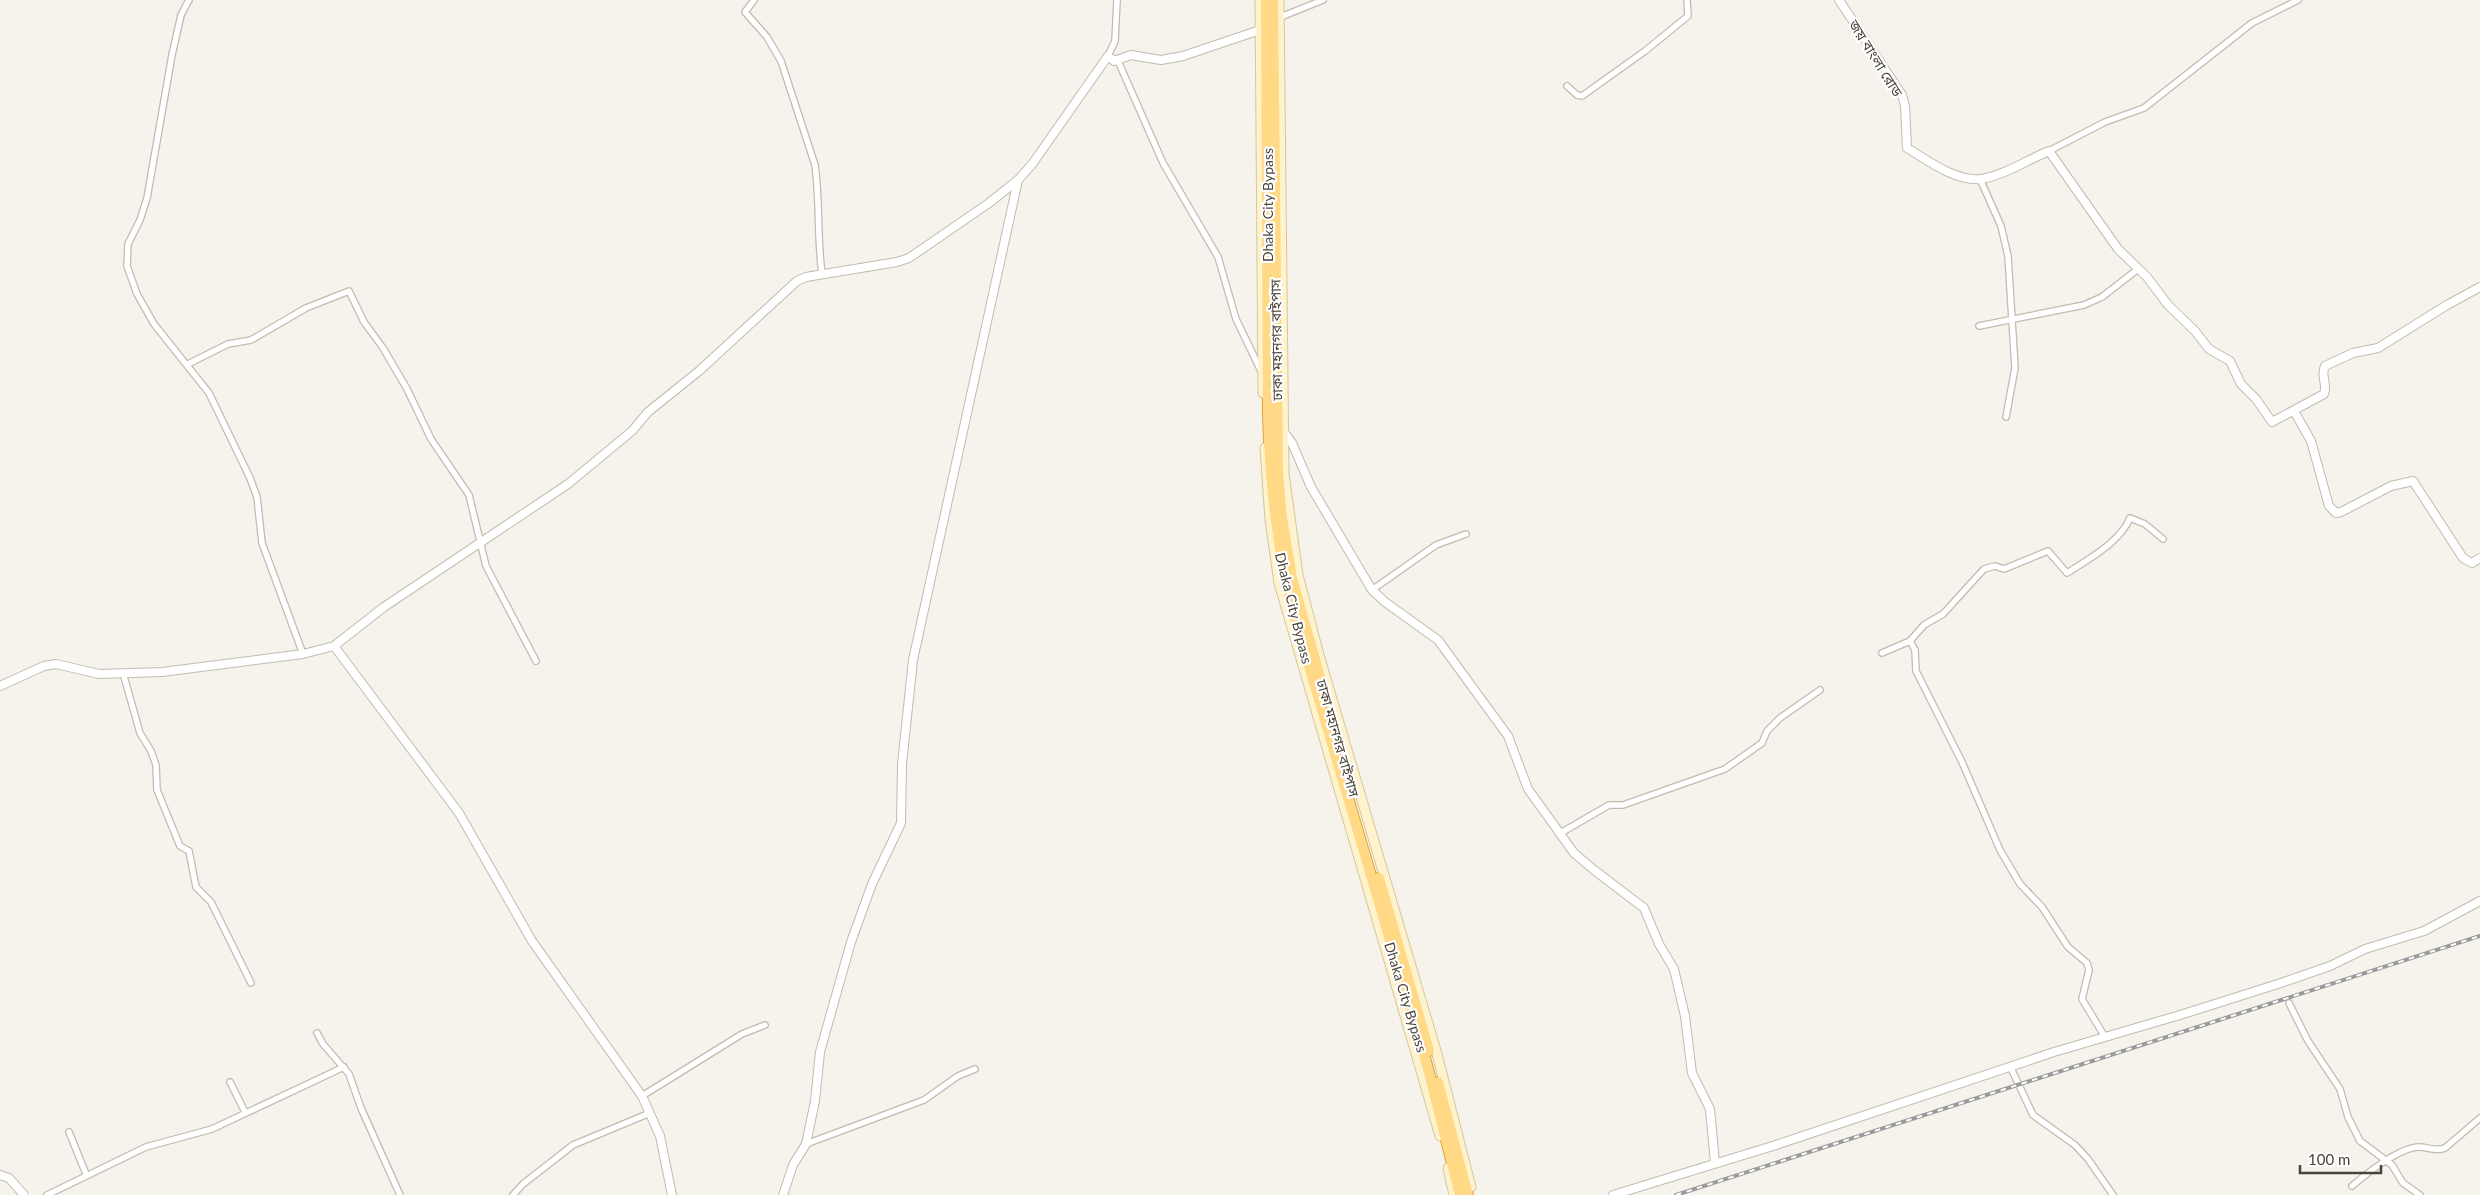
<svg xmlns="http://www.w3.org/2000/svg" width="2480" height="1195" font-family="Lato,'Noto Sans Bengali',sans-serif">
	<rect width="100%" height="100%" fill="#f6f3ec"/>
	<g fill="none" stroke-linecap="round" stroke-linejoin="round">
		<defs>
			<g id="minor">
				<path d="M189 0 181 15 172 55 147 198 140 220 128 244 127 266 137 294 154 324 209 393 250 478 257 497 262 543 303 654"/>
				<path d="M754 0 745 12 767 37 781 61 815 165C820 201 817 238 822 274"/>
				<path d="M1279 21 1283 16 1323 0"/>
				<path d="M1108 56 1115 41 1117 0"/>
				<path d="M1118 61 1163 163 1218 257 1236 319 1262 373"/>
				<path d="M1567 86 1577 95 1582 96 1645 51 1688 16 1687 0"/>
				<path d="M2049 151 2105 122 2144 108 2252 23 2298 0"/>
				<path d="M1980 179 2001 226 2008 256 2015 368 2006 417"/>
				<path d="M1979 326 2084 305 2102 297 2138 269"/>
				<path d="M188 364 228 344 251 340 306 308 349 291 364 322 383 348 407 389 431 439 469 495 486 566 536 661"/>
				<path d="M1372 590 1436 545 1466 534"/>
				<path d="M1910 641 1915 650 1916 671 1962 762 2000 850 2020 884 2042 907 2068 947 2087 963 2089 970 2082 999 2105 1037"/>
				<path d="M1882 653 1910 641 1924 625 1943 614 1984 569 1995 566 2004 569 2048 551 2067 573C2089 559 2120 542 2130 518L2145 524 2163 539"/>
				<path d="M123 673 140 733 151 751 156 765 157 790 180 846 189 851 196 887 211 902 251 983"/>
				<path d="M1559 834 1609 805H1623L1725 769 1762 743 1767 731 1780 718 1820 690"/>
				<path d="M2289 1003 2308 1041 2340 1089 2348 1117 2360 1141 2392 1165 2403 1183 2420 1195"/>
				<path d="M317 1033 323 1044 349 1074 361 1108 400 1195"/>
				<path d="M2010 1066 2033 1115 2075 1145 2088 1159 2113 1195"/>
				<path d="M230 1082 245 1112"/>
				<path d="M642 1096 742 1034 765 1025"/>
				<path d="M69 1132 86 1174"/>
				<path d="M806 1144 924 1100 958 1076 975 1069"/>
				<path d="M2352 1186C2366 1174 2400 1147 2419 1147 2428 1147 2436 1152 2445 1148L2480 1118"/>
				<path d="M47 1195 146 1147 212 1129 344 1067"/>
				<path d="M513 1195 523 1184 573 1145 650 1113"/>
			</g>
			<g id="tertiary">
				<path d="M1839 0 1902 95 1905 106 1907 148C1927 160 1956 182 1981 179 2005 175 2027 160 2049 151L2118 249 2147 277 2168 305 2195 331 2209 349 2230 361 2241 384 2256 399 2272 422 2324 394C2328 385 2320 375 2325 366L2353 353 2378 348 2447 305 2480 287"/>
				<path d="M2294 411 2311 441 2329 506 2336 513 2341 512 2391 486 2413 481 2463 558 2472 563 2480 558"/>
				<path d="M1284 432 1292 443 1311 487 1372 590 1385 602 1438 640 1508 736 1528 789 1574 853 1594 870 1644 908 1659 944 1674 969 1685 1016 1692 1073 1710 1109 1715 1163"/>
				<path d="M334 646 459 813 532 941 642 1096 660 1136 672 1195"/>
				<path d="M0 686 44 666 56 664 99 674 162 672 303 654 334 646 384 607 568 484 632 431 648 412 699 371 797 281 806 277 897 262 909 258 989 203 1018 180 1033 163 1108 56 1114 61 1131 55 1161 60 1183 56 1260 30"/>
				<path d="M0 1175 9 1178 24 1195"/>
				<path d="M783 1195 793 1165 806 1144 815 1101 820 1052 851 942 872 884 901 823 902 764 913 660 1018 180"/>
				<path d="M1613 1195 1779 1144 2054 1052 2180 1015 2281 983 2330 966 2365 949 2424 931 2480 901"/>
			</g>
			<g id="secondary">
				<path d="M1260 0 1263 393"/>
				<path d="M1279 0 1284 474 1298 575 1319 655 1437 1054 1471 1187"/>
				<path d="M1265 448 1270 520 1279 583 1440 1136"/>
				<path d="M1448 1168 1454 1195"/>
			</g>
			<g id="trunk">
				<path d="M1266 0 1268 415C1270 486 1277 554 1296 622L1427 1065 1460 1195"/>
				<path d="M1273 0 1278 473 1282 518 1292 578 1326 698"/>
				<path d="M1379 878 1429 1051"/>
				<path d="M1438 1082 1468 1195"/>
			</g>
		</defs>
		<!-- minor casing -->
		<use href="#minor" stroke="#c2bbae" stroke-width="8"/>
		<!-- tertiary casing -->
		<use href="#tertiary" stroke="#c2bbae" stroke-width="10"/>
		<!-- secondary casing -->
		<use href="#secondary" stroke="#d6c79b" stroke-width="11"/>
		<!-- trunk casing -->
		<use href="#trunk" stroke="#e0a43c" stroke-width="12"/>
		<!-- minor -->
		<use href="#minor" stroke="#fff" stroke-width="5.5"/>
		<!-- tertiary -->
		<use href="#tertiary" stroke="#fff" stroke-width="8"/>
		<!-- secondary -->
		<use href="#secondary" stroke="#fff3cd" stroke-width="9"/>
		<!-- trunk -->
		<use href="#trunk" stroke="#ffd985" stroke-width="10"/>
		<defs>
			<path id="rail" d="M1676 1195 2480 936"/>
		</defs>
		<!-- rail casing -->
		<use href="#rail" stroke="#9a9a9a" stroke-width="4"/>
		<!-- rail -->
		<use href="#rail" stroke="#fff" stroke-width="2" stroke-dasharray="5.5" stroke-linecap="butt"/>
	</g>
	<g text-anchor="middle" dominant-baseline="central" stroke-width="4.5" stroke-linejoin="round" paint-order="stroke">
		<!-- street labels -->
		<g font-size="14" fill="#4b4439" stroke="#fff">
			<text transform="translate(1876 58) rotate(58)">জয় বাংলা রোড</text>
			<text transform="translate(1267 205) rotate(-90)">Dhaka City Bypass</text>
			<text transform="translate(1276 340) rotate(-91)">ঢাকা মহানগর বাইপাস</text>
			<text transform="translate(1294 608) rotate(76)">Dhaka City Bypass</text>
			<text transform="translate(1338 738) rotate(74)">ঢাকা মহানগর বাইপাস</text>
			<text transform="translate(1406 997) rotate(73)">Dhaka City Bypass</text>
		</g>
	</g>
	<!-- scale -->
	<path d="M2300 1165v8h81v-8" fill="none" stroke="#4b4439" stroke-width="2.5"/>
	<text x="2308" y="1165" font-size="15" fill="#4b4439" stroke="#ffffff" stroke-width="4" paint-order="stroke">100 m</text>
</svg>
